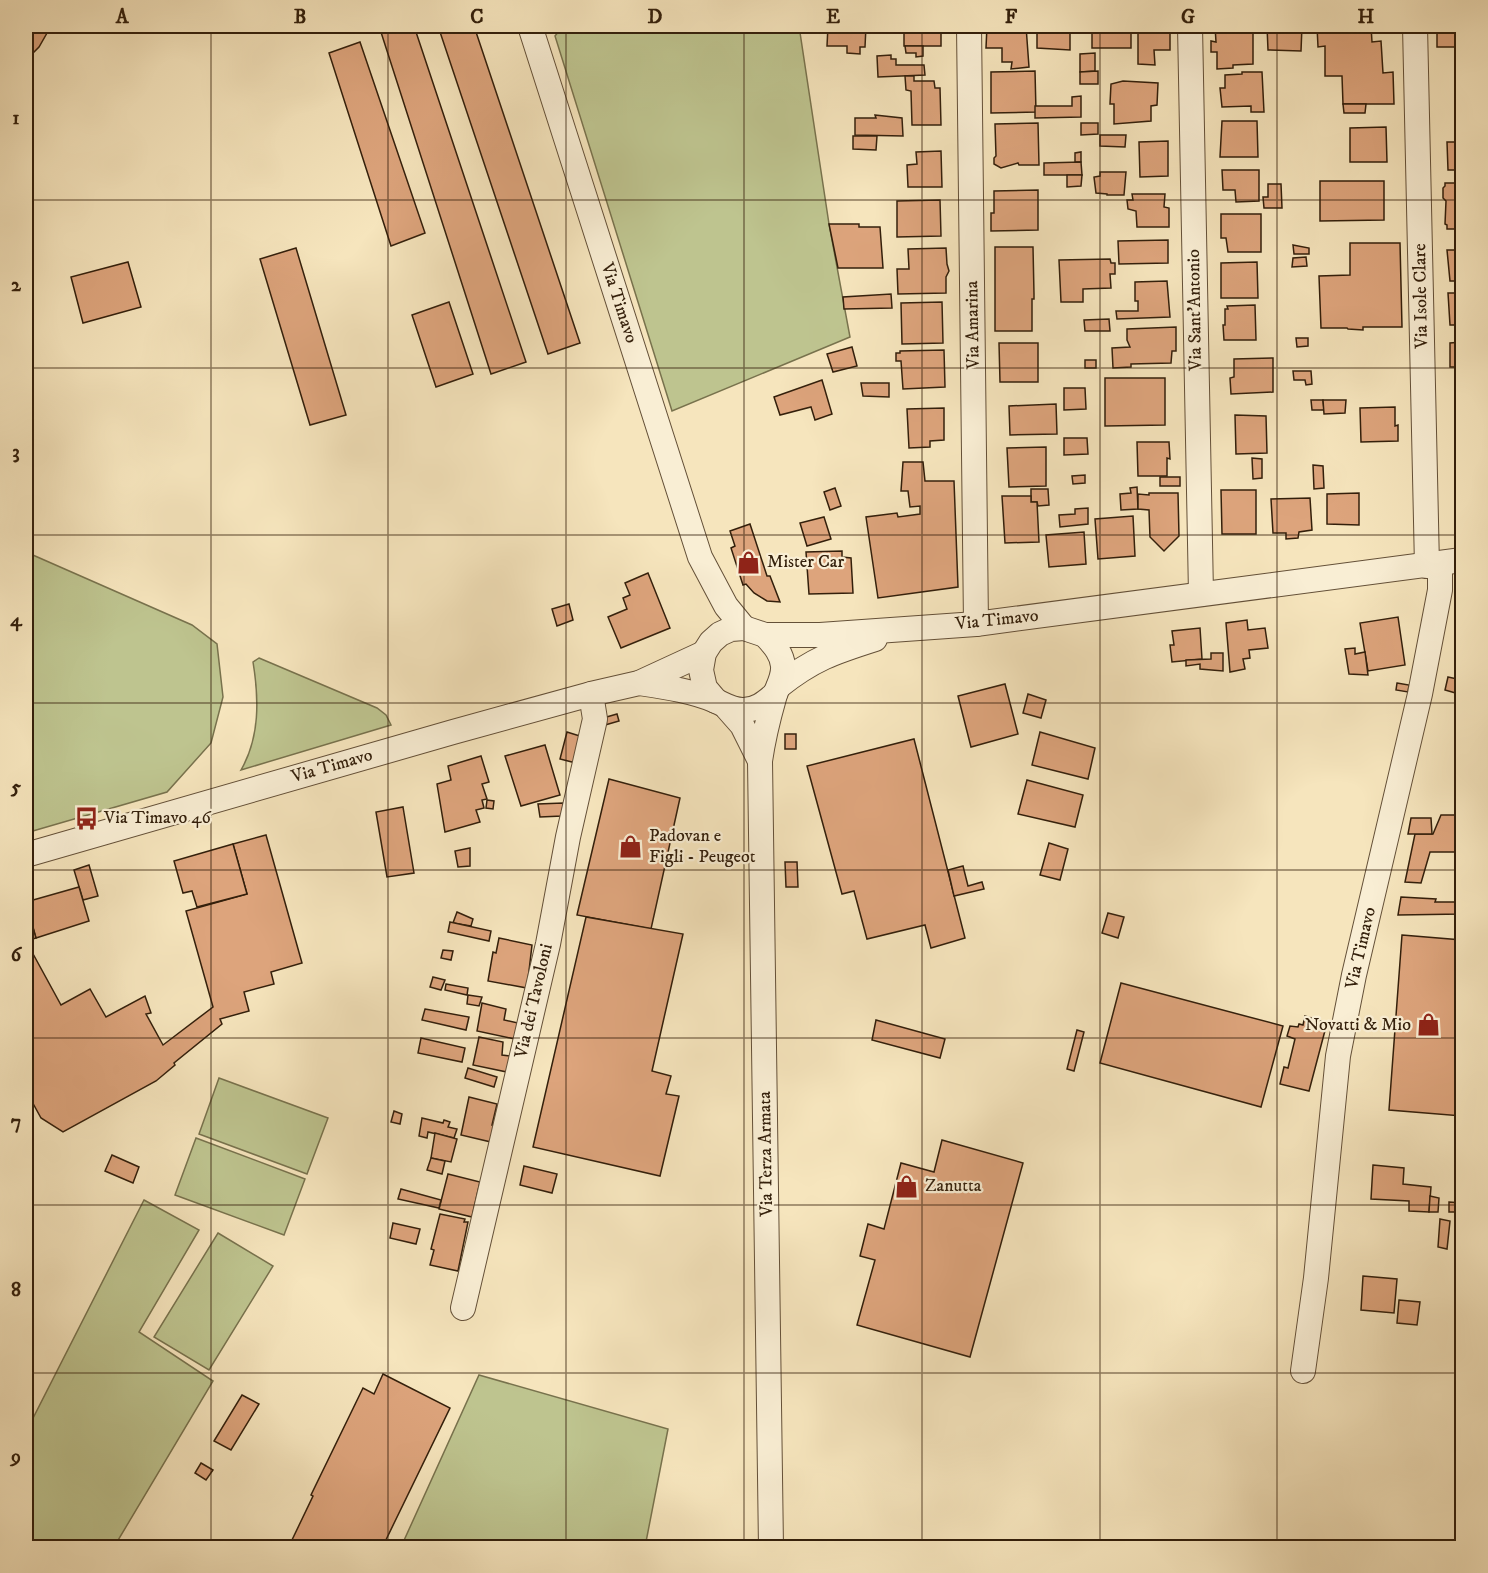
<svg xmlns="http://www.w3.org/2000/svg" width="1488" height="1573" font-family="'IM FELL DW Pica',serif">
	<rect width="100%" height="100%" fill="#f6e5bd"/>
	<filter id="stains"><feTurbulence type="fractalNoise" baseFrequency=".00333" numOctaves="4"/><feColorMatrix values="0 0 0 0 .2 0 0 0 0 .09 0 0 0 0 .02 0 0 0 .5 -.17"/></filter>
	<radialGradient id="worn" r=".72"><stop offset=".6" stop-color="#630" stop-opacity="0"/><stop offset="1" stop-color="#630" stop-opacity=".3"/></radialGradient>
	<!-- green -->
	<g fill="#bec48f" stroke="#78724d" stroke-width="1.5">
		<path d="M563 26H799L829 224 850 337 672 411 555 36Z"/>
		<path d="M26 552 192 625 217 644 223 697 211 743 167 792 26 833Z"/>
		<path d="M259 658 377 708 386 715 391 725 241 770C260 737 259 699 253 662Z"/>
		<path d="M219 1078 328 1118 307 1174 199 1134Z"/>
		<path d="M196 1138 305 1179 284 1235 175 1195Z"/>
		<path d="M144 1200 199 1230 139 1332 213 1381 114 1547H26V1432Z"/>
		<path d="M218 1233 273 1266 209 1370 154 1337Z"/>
		<path d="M479 1375 668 1429 645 1547H401Z"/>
	</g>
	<!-- building -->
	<g fill="#dda47c" stroke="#331f0b" stroke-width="1.5">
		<path d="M26 26H51L39 47 26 60Z"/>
		<path d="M379 26H414L526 362 491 374Z"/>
		<path d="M438 26H474L580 343 548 354Z"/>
		<path d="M828 26H866L865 47H860V54L847 53V46H827Z"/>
		<rect x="904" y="26" width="37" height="20"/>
		<path d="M987 26H1026L1029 67 1011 69 1012 62H1002V48H986Z"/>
		<path d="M1037 26H1070V50L1037 48Z"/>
		<rect x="1092" y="26" width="39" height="22"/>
		<path d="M1138 26H1166V32L1170 33V50H1154L1155 65 1138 64Z"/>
		<path d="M1215 26H1244L1245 31H1253V64L1233 65V68L1217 69V52H1211V41L1216 42Z"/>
		<path d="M1267 26H1302L1301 51 1268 50Z"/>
		<path d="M1317 26H1371L1372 42 1381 41 1383 73 1393 72 1394 104H1343L1342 76H1325V46L1318 47Z"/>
		<rect x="1437" y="26" width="25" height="21"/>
		<path d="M360 42 425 233 391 246 329 53Z"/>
		<path d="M905 46H923V56L916 57V53H906Z"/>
		<path d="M1095 53V71L1080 72V54Z"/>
		<path d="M891 55V59H896V65H924L925 75 878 77 877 56Z"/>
		<path d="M1035 71 1036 112 991 113V72Z"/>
		<path d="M1098 71V84H1080V72Z"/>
		<path d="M1242 72H1262L1264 112H1251V106L1222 107 1220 88H1225V75L1242 74Z"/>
		<path d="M905 76H914V81H934L935 88H940L941 125H912L911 91 906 90Z"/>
		<path d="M1123 81 1158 83 1157 105 1151 106V121L1114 124V104H1110L1111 84Z"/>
		<path d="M1081 96V117L1035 118V106H1072V97Z"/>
		<path d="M1343 104H1366L1365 113H1344Z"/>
		<path d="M875 115 902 118 903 136 855 135V118H876Z"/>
		<path d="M1222 121H1257L1258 157H1220Z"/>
		<path d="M1038 123 1039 165H1019L1018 163 1001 168 994 164V158L996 156 995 124Z"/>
		<path d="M1081 123H1098V134L1081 135Z"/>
		<path d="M1386 127 1387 162H1350V128Z"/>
		<path d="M1100 135H1126L1125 147 1100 146Z"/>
		<path d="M853 136H877L876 150 853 149Z"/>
		<path d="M1168 141V176L1140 177 1139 142Z"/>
		<path d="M1447 142H1462V170H1448Z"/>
		<path d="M941 151 942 187H908L907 165 917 164 916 152Z"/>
		<path d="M1081 152V162H1075V153Z"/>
		<path d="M1081 162 1082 175H1044V163Z"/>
		<path d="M1222 170H1259V201L1236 202 1235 190H1223Z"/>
		<path d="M1100 172H1126L1124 195H1107V194L1096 193 1094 177 1100 176Z"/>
		<path d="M1067 175H1082L1081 186 1067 187Z"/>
		<path d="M1320 181H1384V220L1320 221Z"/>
		<path d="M1445 183H1462V229H1447V225L1445 224 1446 201 1443 198V188L1445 186Z"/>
		<path d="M1268 184H1281L1282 208H1264L1263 197H1268Z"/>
		<path d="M1038 190V230L991 231V213H994V191Z"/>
		<path d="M1132 194H1165L1164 207 1169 208V227H1137L1136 211 1128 209 1127 200H1133Z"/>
		<path d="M940 200 941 236 897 237V201Z"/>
		<path d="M1221 214H1261V252H1228L1226 238H1221Z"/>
		<path d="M829 224H859V227H880L883 268H838Z"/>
		<path d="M1168 240V263L1119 264 1118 241Z"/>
		<path d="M1350 243H1400L1402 327H1363V330L1348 329 1347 328H1321L1319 276 1350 275Z"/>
		<path d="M1293 245 1309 248V254H1294Z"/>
		<path d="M995 247H1033L1034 294V299H1032V331H995Z"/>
		<path d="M296 248 346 415 310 425 260 259Z"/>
		<path d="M946 248 947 264 949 271 946 277V293L898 294 897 269H909L908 249Z"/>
		<path d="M1447 250H1462V281H1450Z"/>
		<path d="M1306 257 1307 266 1292 267 1293 258Z"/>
		<path d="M1110 259 1111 263H1115V274H1110L1111 288 1083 289V302H1061L1059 260Z"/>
		<path d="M128 262 141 307 83 323 71 277Z"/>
		<path d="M1257 262 1258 298H1221V263Z"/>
		<path d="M1167 281 1170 317 1117 319 1116 311H1138V301H1135V282Z"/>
		<path d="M1448 293H1462V325H1450Z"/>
		<path d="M891 294 892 308 844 309 843 297Z"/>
		<path d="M449 302 473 374 436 387 412 315Z"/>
		<path d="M942 302 943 343 902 344 901 303Z"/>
		<path d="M1255 305 1256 340H1224L1223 325H1225V309H1228L1227 306Z"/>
		<path d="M1109 319 1110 331H1085L1084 320Z"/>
		<path d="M1176 327V351H1172L1171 363 1131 364V367L1113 368 1112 348 1130 347 1127 340V329Z"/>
		<path d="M1296 338H1308V346L1297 347Z"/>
		<path d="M1462 342V367H1450V343Z"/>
		<path d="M999 343H1038V382H1000Z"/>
		<path d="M852 347 857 366 833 372 827 354Z"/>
		<path d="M944 350 945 387 903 389 901 361H896V353H900V351Z"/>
		<path d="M1273 358V392L1231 394 1230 378 1234 377V359Z"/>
		<rect x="1085" y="360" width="11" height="8"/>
		<path d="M1293 371H1311L1312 384 1306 385 1305 380H1294Z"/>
		<path d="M1105 378H1165V425L1105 426Z"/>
		<path d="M822 380 832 414 815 420 811 407 780 415 774 397Z"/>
		<path d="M861 383H889V397L863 396Z"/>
		<path d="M1064 388H1085L1086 409 1064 410Z"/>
		<path d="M1311 400H1323L1324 410H1312Z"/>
		<path d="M1323 400H1346L1345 413 1324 414Z"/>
		<path d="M1056 404 1057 434 1010 435 1009 406Z"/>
		<path d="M1395 407V426L1398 425V441L1361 442 1360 408Z"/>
		<path d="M944 408V440L930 441V447L909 448 907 409Z"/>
		<path d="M1235 415 1266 416 1267 453 1236 454Z"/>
		<path d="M1064 438H1087L1088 454 1064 455Z"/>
		<path d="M1137 442H1169L1170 459 1167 458V476H1138Z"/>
		<path d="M1046 447V486L1009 487 1007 448Z"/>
		<path d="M1252 458 1262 459V478L1253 479Z"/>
		<path d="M903 462H923L925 481H954L958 587 878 598 866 517 897 513 898 517 920 514V506L910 507 908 491H901Z"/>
		<path d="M1313 465 1323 466 1324 488 1314 489Z"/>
		<path d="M1085 475V483L1073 484 1072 476Z"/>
		<rect x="1160" y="477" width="20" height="9"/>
		<path d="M1137 487 1138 509 1121 510 1120 494 1131 493 1130 488Z"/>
		<path d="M835 488 841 506 830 510 824 492Z"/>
		<path d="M1031 489H1048L1049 505 1038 506 1037 502H1031Z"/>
		<path d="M1221 490H1256V534H1222Z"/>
		<path d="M1149 493H1178L1179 536 1164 551 1150 537 1149 510 1138 509V494L1149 495Z"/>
		<path d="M1359 493V525L1327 524V494Z"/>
		<path d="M1002 496H1031V502H1037L1039 542 1005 543Z"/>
		<path d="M1310 498 1312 530 1299 532 1298 538 1286 539V533H1273L1271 499Z"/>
		<path d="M1088 508V524L1060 527 1059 515 1075 514V509Z"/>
		<path d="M1133 516 1135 556 1098 559 1095 519Z"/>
		<path d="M824 517 831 539 807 546 800 523Z"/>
		<path d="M750 524 767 576H770L780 602 767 601 754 593 746 584 743 585 731 548 735 546 730 531Z"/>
		<path d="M1084 532 1086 564 1049 567 1046 535Z"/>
		<path d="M842 551V557L851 558 853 593 809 594 806 552Z"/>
		<path d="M648 573 670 628 621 648 608 617 627 609 623 598 630 595 625 583Z"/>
		<path d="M569 604 573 620 557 626 552 609Z"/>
		<path d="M1398 617 1405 665 1368 671 1360 623Z"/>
		<path d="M1247 620 1248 630 1265 628 1268 648 1249 650 1250 658 1243 659 1245 669 1230 672 1226 623Z"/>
		<path d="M1200 628 1202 659 1172 662 1170 645H1174L1172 631Z"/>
		<path d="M1355 648V654L1365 652 1368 675 1349 674 1345 649Z"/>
		<path d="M1211 653H1223V671L1200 669V664L1186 666V660L1211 659Z"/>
		<path d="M1448 677 1462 680 1459 694 1445 690Z"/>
		<path d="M1397 683 1409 685 1408 692 1396 690Z"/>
		<path d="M1005 684 1018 734 971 747 958 696Z"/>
		<path d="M1028 694 1046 700 1041 718 1023 713Z"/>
		<path d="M617 714 619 721 605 725 603 718Z"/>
		<path d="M567 732 583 737 576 763 560 759Z"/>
		<path d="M1040 732 1095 748 1088 779 1032 765Z"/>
		<rect x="785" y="734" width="11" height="15"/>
		<path d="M914 739 965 938 931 948 925 925 867 939 854 891 842 894 807 766Z"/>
		<path d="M545 745 560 795 521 806 505 756Z"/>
		<path d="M481 756 489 782 482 784 487 799 482 800 484 808 476 810 480 822 445 832 437 784 451 780 448 766Z"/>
		<path d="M609 779 680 798 651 929 577 915Z"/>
		<path d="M1027 780 1083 795 1075 827 1018 814Z"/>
		<path d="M487 800 494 801 493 809 486 808Z"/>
		<path d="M563 803 562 816 540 817 538 804Z"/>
		<path d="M403 807 414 873 387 877 376 812Z"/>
		<path d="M1441 815H1462V852H1430L1421 883 1405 882 1415 834H1433Z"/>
		<path d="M1411 818H1431L1432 834H1408Z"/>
		<path d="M266 835 302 963 271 972 274 984 244 992 249 1011 220 1019 222 1024 174 1063 175 1065 156 1081 63 1132 41 1118 30 1098 26 1100V941L61 1005 90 989 106 1017 145 996 151 1013 146 1014 163 1045 213 1007 186 911 247 894 233 844Z"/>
		<path d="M1049 843 1068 849 1060 880 1040 875Z"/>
		<path d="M233 844 247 894 197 907 192 891 183 893 174 861Z"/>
		<path d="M470 848V866L458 867 455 851Z"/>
		<path d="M785 862H797L798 887H786Z"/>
		<path d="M89 865 98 896 83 900 74 870Z"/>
		<path d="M963 866 968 886 982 882 984 889 954 896 948 870Z"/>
		<path d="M79 887 89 921 36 938 26 902Z"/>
		<path d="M1401 897 1436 899 1435 902H1462V914L1398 915Z"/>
		<path d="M26 905 36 938 26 941Z"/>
		<path d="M457 912 473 919 471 926 453 923Z"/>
		<path d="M1108 913 1124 917 1118 938 1102 933Z"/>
		<path d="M586 917 683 934 652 1071 671 1076 666 1094 679 1096 660 1176 533 1147Z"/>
		<path d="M450 922 491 931 489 941 448 932Z"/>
		<path d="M1402 935 1462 940V1116L1389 1110Z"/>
		<path d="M499 938 532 945 527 988 488 981 493 952 496 953Z"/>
		<path d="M443 950 453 951 451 960 441 958Z"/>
		<path d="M433 977 445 980 441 990 430 987Z"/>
		<path d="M1121 983 1283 1026 1261 1107 1100 1063Z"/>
		<path d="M446 984 468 988 467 995 445 990Z"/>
		<path d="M468 995 482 997 479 1006 467 1004Z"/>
		<path d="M482 1003 506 1009 504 1020 518 1023 515 1039 477 1031Z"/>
		<path d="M425 1009 469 1017 466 1030 422 1020Z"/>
		<path d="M1305 1016 1327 1023 1309 1091 1280 1084 1284 1067 1288 1068 1295 1039 1287 1036 1290 1026 1298 1027 1299 1024 1303 1025Z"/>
		<path d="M876 1020 945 1039 940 1058 872 1040Z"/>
		<path d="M1077 1030 1084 1032 1074 1071 1067 1069Z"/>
		<path d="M479 1037 503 1042 502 1055 510 1056 507 1072 473 1065Z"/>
		<path d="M421 1038 465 1048 462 1062 418 1053Z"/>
		<path d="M468 1068 497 1077 494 1087 465 1078Z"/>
		<path d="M469 1097 497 1104 492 1125H495L491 1142 461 1135Z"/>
		<path d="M394 1111 402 1114 400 1124 391 1122Z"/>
		<path d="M422 1118 443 1123 444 1120 450 1122 448 1127 457 1129 454 1138 428 1132 427 1138 419 1136Z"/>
		<path d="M435 1133 457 1139 451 1162 431 1158Z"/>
		<path d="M942 1140 1023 1163 970 1357 857 1325 875 1260 860 1256 868 1224 884 1229 901 1163 934 1172Z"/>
		<path d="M112 1155 139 1167 133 1183 105 1171Z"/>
		<path d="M431 1158 445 1161 442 1174 427 1170Z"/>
		<path d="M1373 1165 1404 1168 1403 1184 1431 1187 1429 1212 1409 1211V1201L1371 1199Z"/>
		<path d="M524 1166 557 1174 552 1193 520 1185Z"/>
		<path d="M448 1174 480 1182 472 1217 439 1209Z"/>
		<path d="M401 1189 441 1200 439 1208 398 1199Z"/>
		<path d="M1430 1196 1439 1198 1438 1212H1429Z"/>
		<path d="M1449 1202 1462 1203V1212H1449Z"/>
		<path d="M440 1214 465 1219 464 1222H468L458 1271 430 1265 434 1250 431 1249Z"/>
		<path d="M1440 1219 1450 1221 1447 1249 1438 1247Z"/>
		<path d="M393 1223 420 1229 416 1244 390 1238Z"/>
		<path d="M1363 1276 1397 1279 1394 1313 1361 1310Z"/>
		<path d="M1399 1300 1420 1302 1417 1325 1397 1323Z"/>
		<path d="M1459 1328H1462V1355H1456Z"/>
		<path d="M383 1374 450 1408 382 1548H307L292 1540 313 1496 311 1495 363 1388 374 1394Z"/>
		<path d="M242 1395 259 1404 231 1450 214 1441Z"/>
		<path d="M201 1463 213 1470 206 1480 195 1473Z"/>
	</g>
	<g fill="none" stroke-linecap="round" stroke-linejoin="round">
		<defs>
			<g id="minor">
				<path d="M530 26 700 557 726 606 744 628"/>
				<path d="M969 26 976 624"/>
				<path d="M1190 26 1201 594"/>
				<path d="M1415 26 1427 566"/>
				<path d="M765 635C773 644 782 653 783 666 784 678 777 687 774 698 768 719 763 740 760 761L771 1548"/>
				<path d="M639 683C665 687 693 691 716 701 725 705 732 710 743 710 756 710 765 703 775 694"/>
				<path d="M779 686C813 659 834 652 875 639"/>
				<path d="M716 701 705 688 701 670 704 653 711 642 720 634 731 629 744 628 765 635H820L976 624 1462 560"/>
				<path d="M727 708 742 725 760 761"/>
				<path d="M26 855 453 732 591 694 639 683 704 653"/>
				<path d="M463 1308 548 944 568 837 595 719 591 694"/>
				<path d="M1303 1371 1316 1278 1338 1056 1354 975 1420 694 1440 590V564"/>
			</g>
		</defs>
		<!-- minor casing -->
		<use href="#minor" stroke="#645038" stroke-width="26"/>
		<!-- minor -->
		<use href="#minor" stroke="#f9eed4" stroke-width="24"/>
	</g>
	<!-- grid -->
	<path fill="none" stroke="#331f0b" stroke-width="1.5" stroke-opacity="0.55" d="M211 26V1548M388 26V1548M566 26V1548M744 26V1548M922 26V1548M1100 26V1548M1277 26V1548M26 200H1462M26 368H1462M26 535H1462M26 703H1462M26 870H1462M26 1038H1462M26 1205H1462M26 1373H1462"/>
	<!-- icons -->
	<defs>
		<symbol id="shop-bare" viewBox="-9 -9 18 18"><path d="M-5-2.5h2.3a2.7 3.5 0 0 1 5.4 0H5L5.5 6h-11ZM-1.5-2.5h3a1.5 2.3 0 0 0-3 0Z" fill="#8f2418" stroke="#f9eed4" stroke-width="2.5" paint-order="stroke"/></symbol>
		<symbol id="bus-bare" viewBox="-9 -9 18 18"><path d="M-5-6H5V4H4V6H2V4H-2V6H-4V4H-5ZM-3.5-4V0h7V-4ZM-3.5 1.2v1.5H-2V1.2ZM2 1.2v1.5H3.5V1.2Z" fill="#8f2418" stroke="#f9eed4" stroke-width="2.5" paint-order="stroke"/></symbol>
	</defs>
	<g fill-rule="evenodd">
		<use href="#shop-bare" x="732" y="546" width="33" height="33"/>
		<use href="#bus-bare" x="70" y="802" width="33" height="33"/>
		<use href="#shop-bare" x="614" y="830" width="33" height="33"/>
		<use href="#shop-bare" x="1412" y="1008" width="33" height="33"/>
		<use href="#shop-bare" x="890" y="1170" width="33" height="33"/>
	</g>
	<g text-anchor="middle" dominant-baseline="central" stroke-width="4.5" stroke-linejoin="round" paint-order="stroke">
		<!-- street labels -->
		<g font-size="18" fill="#331f0b" stroke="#f9eed4">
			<text transform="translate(1421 296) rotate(-91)">Via Isole Clare</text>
			<text transform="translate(619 303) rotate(72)">Via Timavo</text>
			<text transform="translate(1195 310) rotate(-91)">Via Sant'Antonio</text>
			<text transform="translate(973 325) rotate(-91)">Via Amarina</text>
			<text transform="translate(997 620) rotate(-6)">Via Timavo</text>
			<text transform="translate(332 766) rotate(-16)">Via Timavo</text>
			<text transform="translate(1361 948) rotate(-77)">Via Timavo</text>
			<text transform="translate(534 1001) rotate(-77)">Via dei Tavoloni</text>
			<text transform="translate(766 1154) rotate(-91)">Via Terza Armata</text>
		</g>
		<!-- poi labels -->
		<g font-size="18" fill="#331f0b" stroke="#f9eed4" text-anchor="start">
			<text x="767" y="562">Mister Car</text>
			<text x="104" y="818">Via Timavo 46</text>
			<text x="649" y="836">Padovan e<tspan x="649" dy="21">Figli - Peugeot</tspan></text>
			<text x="1411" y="1025" text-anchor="end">Novatti &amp; Mio</text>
			<text x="925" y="1186">Zanutta</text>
		</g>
	</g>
	<!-- margin -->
	<rect width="1488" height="1573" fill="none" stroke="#f6e5bd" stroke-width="66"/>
	<rect x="33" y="33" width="1422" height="1507" fill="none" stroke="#331f0b" stroke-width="2"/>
	<g font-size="20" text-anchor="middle" font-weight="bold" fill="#331f0b">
		<text x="122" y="23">A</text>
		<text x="300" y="23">B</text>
		<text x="477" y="23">C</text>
		<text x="655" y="23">D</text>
		<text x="833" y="23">E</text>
		<text x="1011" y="23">F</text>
		<text x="1188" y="23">G</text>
		<text x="1366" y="23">H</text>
		<text x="16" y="124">1</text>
		<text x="16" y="291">2</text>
		<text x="16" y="458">3</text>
		<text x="16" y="626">4</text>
		<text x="16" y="793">5</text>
		<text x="16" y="961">6</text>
		<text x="16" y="1128">7</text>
		<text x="16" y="1296">8</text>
		<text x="16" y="1463">9</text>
	</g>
	<rect width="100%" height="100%" filter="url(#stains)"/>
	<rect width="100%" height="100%" fill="url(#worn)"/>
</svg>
